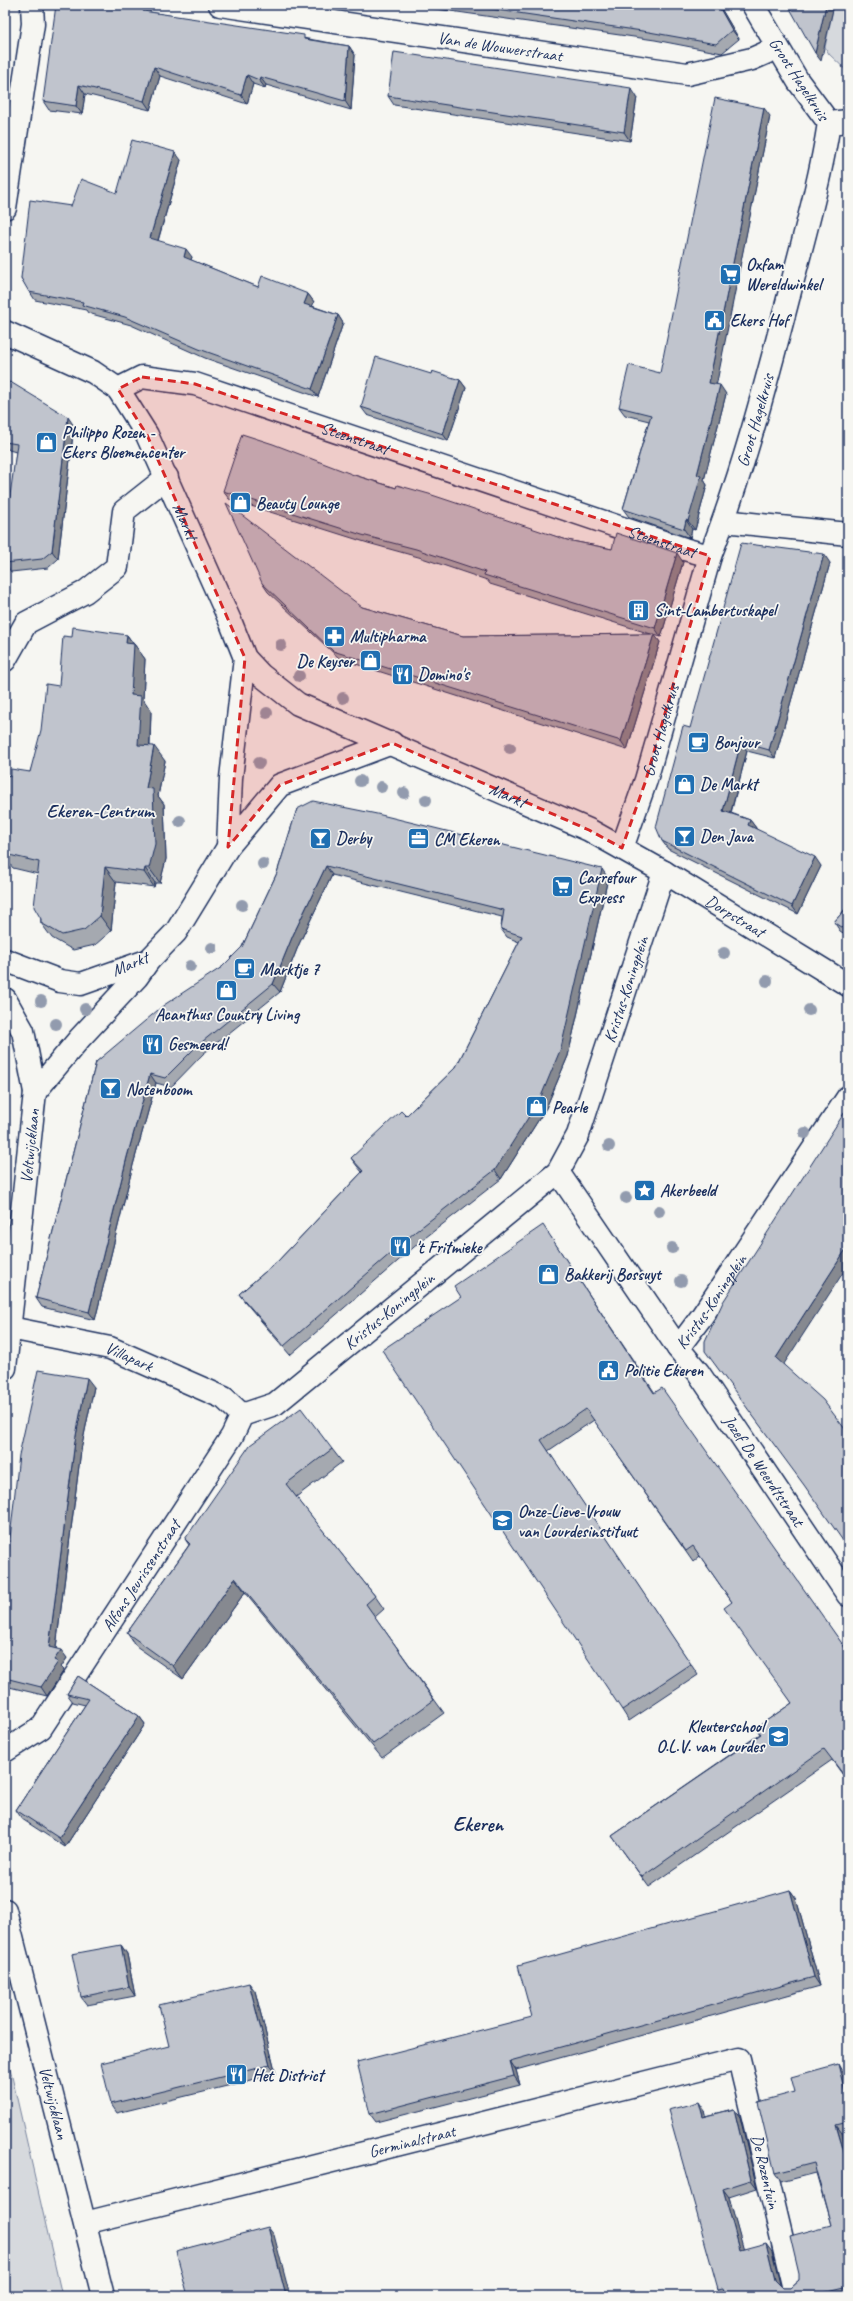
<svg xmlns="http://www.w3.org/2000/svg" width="853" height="2301" font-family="Caveat,sans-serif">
	<rect width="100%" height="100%" fill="#f6f6f2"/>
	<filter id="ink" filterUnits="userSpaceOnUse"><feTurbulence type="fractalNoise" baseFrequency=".025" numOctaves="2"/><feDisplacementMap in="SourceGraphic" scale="8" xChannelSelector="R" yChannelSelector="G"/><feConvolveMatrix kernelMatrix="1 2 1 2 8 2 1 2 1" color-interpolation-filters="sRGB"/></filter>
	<g filter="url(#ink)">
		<!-- green -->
		<g fill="#d6d9dd" stroke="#78849e">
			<path d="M834 5H848V72L829 54 825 47Z"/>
			<path d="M5 2046 62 2296H5Z"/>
		</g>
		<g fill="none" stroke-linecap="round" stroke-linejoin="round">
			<defs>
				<g id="minor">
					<path id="s1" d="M220 5 687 74 752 59 777 48"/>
					<path d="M829 123 848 121"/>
					<path d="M5 208 33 24 32 5"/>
					<path id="s2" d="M118 389 142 377 195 384 684 549 710 556"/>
					<path d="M724 521 848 534"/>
					<path d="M5 660 26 623 85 592 117 567 124 511 167 477"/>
					<path id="s3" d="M622 848 646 780 710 556C742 475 766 384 788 299 803 240 820 182 829 123L798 81 753 5"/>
					<path d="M5 999 23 1031 35 1092 5 1368"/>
					<path d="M35 1092 80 1038 137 977 149 960"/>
					<path id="s4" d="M558 1172 678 1348 698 1372 848 1595"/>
					<path id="s5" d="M5 1327 110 1348 224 1398 242 1415"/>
					<path id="s6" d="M678 1348 702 1316 848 1097"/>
					<path id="s7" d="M5 1751 41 1728 232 1436 242 1415 275 1404 558 1172 578 1135 664 872"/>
					<path id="s8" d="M5 1910 103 2296"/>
					<path id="s9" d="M85 2223 739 2059 793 2285"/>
				</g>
				<g id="major">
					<path id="s10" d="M5 332 93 372 118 389 147 435 231 623 245 658 261 675 298 704 589 830 664 872 848 985"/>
					<path d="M228 847 231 778 245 658"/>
					<path d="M5 960 60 981 81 984 149 960 176 932 228 847 280 785 392 743"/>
				</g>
			</defs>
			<!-- minor casing -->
			<use href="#minor" stroke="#1b2f5e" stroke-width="25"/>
			<!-- major casing -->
			<use href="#major" stroke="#1b2f5e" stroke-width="25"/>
			<!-- minor -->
			<use href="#minor" stroke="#f6f6f2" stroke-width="22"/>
			<!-- major -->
			<use href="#major" stroke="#f6f6f2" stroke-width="22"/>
		</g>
		<!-- trees -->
		<g fill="#929bae">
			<circle cx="281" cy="645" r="6"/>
			<circle cx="299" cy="676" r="6"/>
			<circle cx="343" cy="698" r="6"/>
			<circle cx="267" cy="713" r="6"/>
			<circle cx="510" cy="748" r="6"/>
			<circle cx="259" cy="763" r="6"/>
			<circle cx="360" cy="781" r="6"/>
			<circle cx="381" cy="787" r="6"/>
			<circle cx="404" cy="793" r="6"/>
			<circle cx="426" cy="800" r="6"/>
			<circle cx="180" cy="821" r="6"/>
			<circle cx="263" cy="864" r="6"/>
			<circle cx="242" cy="905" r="6"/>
			<circle cx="212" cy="948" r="6"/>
			<circle cx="724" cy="953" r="6"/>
			<circle cx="190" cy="966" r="6"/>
			<circle cx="767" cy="981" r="6"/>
			<circle cx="41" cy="1001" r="6"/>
			<circle cx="85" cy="1009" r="6"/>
			<circle cx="809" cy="1010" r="6"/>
			<circle cx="56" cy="1024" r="6"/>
			<circle cx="805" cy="1133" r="6"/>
			<circle cx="609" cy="1146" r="6"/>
			<circle cx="626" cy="1198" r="6"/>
			<circle cx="659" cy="1211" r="6"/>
			<circle cx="672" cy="1248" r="6"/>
			<circle cx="681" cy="1281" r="6"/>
		</g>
		<!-- wall -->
		<g fill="#a5a9b0" stroke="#1b2f5e">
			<path d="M408 5H719L739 39 722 53 655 40Z"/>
			<path d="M150 12 349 46 355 55 351 110 266 85 265 88 253 84 247 104 160 76 150 110 85 94 82 114 49 110 43 101Z"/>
			<path d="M388 96 637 97 630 141 394 105Z"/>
			<path d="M770 116 716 384 726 394 704 480 707 485 695 530 692 529 690 538 629 517 623 509 649 421 625 415 619 407 660 373Z"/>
			<path d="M181 160 158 241 192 257 191 260 258 287 308 294 314 302 312 306 338 315 343 323 318 397 205 358 131 325 88 313 86 310 35 300 21 278 71 206 117 193Z"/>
			<path d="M431 374 460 380 466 388 448 441 367 415 361 407Z"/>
			<path d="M5 381 74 426 58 559 48 568 11 572 5 563V555L16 452 9 450 5 445Z"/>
			<path d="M354 475 567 540 612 549 683 562 661 637 654 635 660 642 627 750 340 659 268 592 262 583 362 607 463 636 651 634 490 584 487 580 422 558 368 543 229 499 223 491Z"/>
			<path d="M830 563 775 758 747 751 731 813 750 820 756 828V829L821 866 798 914 668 849 662 841 690 728Z"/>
			<path d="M127 635 133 643 134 644 145 659 143 699 151 711 150 746 165 761 158 796 164 804 166 859 160 883H155L154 887 116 882 111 931 95 945 73 950 52 938 41 923 38 874 13 868 5 858V775L11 776 30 772 59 686 72 637Z"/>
			<path d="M297 809 608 878 568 1056 546 1108 501 1179 421 1241 290 1355 245 1302 239 1294 278 1261 362 1172 357 1166 351 1158 406 1116 456 1067 519 942 507 937 501 929 502 917 332 875 299 944 280 992 203 1054 171 1087 156 1083 133 1165 95 1320 42 1307 36 1298 96 1062 222 967 242 947 277 873Z"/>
			<path d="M848 906V936L840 931 834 922Z"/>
			<path d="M550 1236 655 1393 848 1652V1782L832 1760 649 1887 612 1836 760 1734 756 1728 792 1703 732 1602 700 1556 693 1562 594 1420 548 1451 698 1675 629 1721 622 1710 461 1297Z"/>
			<path d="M94 1387 81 1450 56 1648 67 1658 61 1667 64 1670 47 1696 5 1686V1585Z"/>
			<path d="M332 1449 342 1462 296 1497 375 1596 384 1609 375 1617 444 1713 382 1758 245 1592 183 1679 136 1646 127 1633 189 1545 185 1539Z"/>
			<path d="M78 1676 139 1716 145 1724 65 1847 22 1819 16 1810 85 1705 73 1702 67 1694Z"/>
			<path d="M790 1890 796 1898 820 1986 516 2070 520 2085 376 2122 370 2114 532 2017Z"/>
			<path d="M121 1945 127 1954 135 1996 87 2005 81 1997Z"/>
			<path d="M255 1991 276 2074 117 2113 111 2104 169 2046Z"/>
			<path d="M843 2073 848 2090V2132L842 2133 848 2153V2296H722L718 2289 705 2111 706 2116 734 2109 740 2117 757 2188 729 2197 743 2249 772 2251 780 2285 783 2288H790L799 2280 831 2225 816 2173 781 2182 775 2173 795 2092Z"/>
		</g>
		<!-- shaded-wall -->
		<g fill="#868990" stroke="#1b2f5e">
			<path d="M144 5H151L149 19 143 11Z"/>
			<path d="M718 5H719L739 39 732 30Z"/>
			<path d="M826 5H834L821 61 815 53Z"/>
			<path d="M349 46 355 55 351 110 345 101Z"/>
			<path d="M154 67 160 76 150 110 144 101Z"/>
			<path d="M247 75 253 84 247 104 241 95Z"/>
			<path d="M260 77 266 85 265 88 259 80Z"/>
			<path d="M79 85 85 94 82 114 76 106Z"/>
			<path d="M631 88 637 97 630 141 624 132Z"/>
			<path d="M764 108 770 116 715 392 709 383Z"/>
			<path d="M175 152 181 160 156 247 150 238Z"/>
			<path d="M186 249 192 257 189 265 184 257Z"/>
			<path d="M308 294 314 302 310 312 304 304Z"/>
			<path d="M338 315 343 323 318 397 312 389Z"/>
			<path d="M460 380 466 388 448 441 443 434Z"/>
			<path d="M720 385 726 394 704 480 707 485 695 530 688 521 697 475Z"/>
			<path d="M68 417 74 426 58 559 52 551Z"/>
			<path d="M686 520 692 529 690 538 684 529Z"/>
			<path d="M677 553 683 562 661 637 655 628Z"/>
			<path d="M824 554 830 563 775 758 769 750Z"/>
			<path d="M654 634 660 642 627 750 621 741Z"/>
			<path d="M127 635 134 645V644L145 659 143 699 151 711 149 760 138 745 131 695 126 643Z"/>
			<path d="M741 742 747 751 729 819 723 811Z"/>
			<path d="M154 746 165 761 158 796 164 804 166 859 160 883 149 868 146 788Z"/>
			<path d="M750 820 756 828 754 834 748 825Z"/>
			<path d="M815 857 821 866 798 914 792 906Z"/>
			<path d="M326 866 332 875 299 944 280 992 273 984 293 935Z"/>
			<path d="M105 867 116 882 111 931 100 916Z"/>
			<path d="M145 868 155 883 154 887 144 872Z"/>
			<path d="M602 869 608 878 568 1056 546 1108 501 1179 495 1170Z"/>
			<path d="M150 1074 156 1083 133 1165 95 1320 89 1312 127 1157Z"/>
			<path d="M848 1246V1265L782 1367 776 1358Z"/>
			<path d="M87 1378 94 1387 81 1450 55 1655 49 1647 75 1441Z"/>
			<path d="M235 1578 245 1592 183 1679 173 1666Z"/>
			<path d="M61 1650 67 1658 61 1667 64 1670 47 1696 41 1687 54 1660Z"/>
			<path d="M139 1716 145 1724 65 1847 59 1838Z"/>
			<path d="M790 1890 796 1898 820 1986 814 1977Z"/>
			<path d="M121 1945 127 1954 135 1996 129 1987Z"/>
			<path d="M249 1983 255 1991 276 2074 270 2065Z"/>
			<path d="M510 2061 516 2070 520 2085 514 2076Z"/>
			<path d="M838 2064 843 2073 848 2090V2105Z"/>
			<path d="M699 2102 705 2111 709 2126 703 2117Z"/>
			<path d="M734 2109 740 2117 757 2188 751 2180Z"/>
			<path d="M836 2125 842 2133 848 2153V2166Z"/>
			<path d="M723 2189 729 2197 746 2258 740 2250Z"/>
			<path d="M268 2227 274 2235 290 2296H286Z"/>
			<path d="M766 2243 772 2251 781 2288 775 2280Z"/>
		</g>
		<!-- building -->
		<g fill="#c0c4cd" stroke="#1b2f5e">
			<path d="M56 5H144L143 11 304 35V39L349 46 345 101 260 77 259 80 247 75 241 95 154 67 144 101 79 85 76 106 43 101Z"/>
			<path d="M463 5H718L732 30 716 44 649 32Z"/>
			<path d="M788 5H826L815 53Z"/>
			<path d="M394 52 631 88 624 132 388 96Z"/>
			<path d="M715 98 764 108 709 383 720 385 697 475 701 476 688 521 686 520 684 529 623 509 651 415 619 407 629 365 660 373Z"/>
			<path d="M132 140 175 152 150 238 186 249 184 257 258 287 262 276 308 294 304 304 338 315 312 389 199 349 125 317 82 305 83 302 29 292 21 278 30 200 71 206 81 179 117 193Z"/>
			<path d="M376 357 431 374 432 371 460 380 443 434 361 407Z"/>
			<path d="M5 381 12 383 68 417 52 551 42 559 5 563 6 525 17 444 5 442Z"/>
			<path d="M242 434 273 444 354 475 396 488 397 485 429 494 567 540 612 549 616 533 677 553 655 628 484 575 485 572 416 549 362 535 223 491Z"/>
			<path d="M226 503 362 607 463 636 654 634 621 741 333 651 262 583Z"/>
			<path d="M741 543 824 554 769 750 741 742 723 811 750 820 748 825 815 857 792 906 662 841 656 827 683 726 690 728Z"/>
			<path d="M73 627 127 635 126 643 134 644 131 695 141 696 138 745 154 746 146 788 153 789 155 844 149 868H145L144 872 105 867 100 916 84 930 62 935 41 923V919L34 907 39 862 5 854V775L11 776V769L30 772 41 730 46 684 59 686 63 636 72 637Z"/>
			<path d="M313 801 377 814 602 869 561 1048 540 1099 495 1170 415 1232 284 1346 239 1294 278 1261 363 1171 351 1158 401 1111 406 1116 456 1067 522 936 501 929 504 910 326 866 293 935 273 984 197 1046 165 1078 150 1074 127 1157 89 1312 36 1298 96 1062 164 1005 222 967 242 947 277 873 297 809Z"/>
			<path d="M848 906V931L834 922Z"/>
			<path d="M848 1107V1246L776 1358 823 1400 848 1433V1548L804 1485 705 1351V1341L723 1302Z"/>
			<path d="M543 1225 654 1393 662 1388 848 1652V1771L843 1774 824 1749 642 1877 612 1836 761 1734 756 1728 792 1703 724 1608 732 1602 693 1546 686 1551 586 1409 541 1440 691 1664 622 1710 382 1350 461 1297 454 1286Z"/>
			<path d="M38 1370 87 1378 75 1441 49 1647 61 1650 54 1660 58 1662 41 1687 5 1678V1585L19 1455Z"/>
			<path d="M301 1408 332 1449 286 1484 375 1596 366 1604 434 1700 373 1744 235 1578 173 1666 127 1633 190 1544 185 1539 250 1445Z"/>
			<path d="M78 1676 139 1716 59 1838 16 1810 89 1699 67 1694Z"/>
			<path d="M790 1890 814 1977 510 2061 514 2076 370 2114 357 2062 532 2017 518 1966Z"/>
			<path d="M121 1945 129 1987 81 1997 72 1954Z"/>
			<path d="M249 1983 270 2065 111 2104 101 2063 169 2046 159 2005Z"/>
			<path d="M838 2064 848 2105V2122L836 2125 848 2166V2287L810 2296H726L723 2288 718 2289 668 2110 699 2102 703 2117 734 2109 751 2180 723 2189 740 2250 766 2243 775 2280 783 2288H790L799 2280V2274L790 2236 831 2225 814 2163 775 2173 758 2102 795 2092 791 2077Z"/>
			<path d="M268 2227 286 2296H188L176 2251Z"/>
		</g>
	</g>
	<!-- marked area -->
	<path fill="#d62828" fill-opacity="0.2" stroke="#d62828" stroke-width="3" stroke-dasharray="8 5" stroke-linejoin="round" d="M142 377 195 384 710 556 646 780 622 848 589 830 392 743 280 785 228 847 245 658 147 435 118 389Z"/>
	<!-- icons -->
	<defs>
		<symbol id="supermarket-square" viewBox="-11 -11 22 22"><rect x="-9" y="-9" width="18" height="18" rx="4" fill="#1f6fb2" stroke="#f6f6f2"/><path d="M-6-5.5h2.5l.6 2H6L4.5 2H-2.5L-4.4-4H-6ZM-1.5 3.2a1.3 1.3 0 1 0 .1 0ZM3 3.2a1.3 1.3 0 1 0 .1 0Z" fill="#fff"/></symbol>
		<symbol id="civic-square" viewBox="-11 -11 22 22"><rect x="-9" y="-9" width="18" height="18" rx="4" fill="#1f6fb2" stroke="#f6f6f2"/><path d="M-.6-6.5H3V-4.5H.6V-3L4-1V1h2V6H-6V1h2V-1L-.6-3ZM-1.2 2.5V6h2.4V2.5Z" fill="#fff"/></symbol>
		<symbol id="shop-square" viewBox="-11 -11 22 22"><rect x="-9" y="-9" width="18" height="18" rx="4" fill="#1f6fb2" stroke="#f6f6f2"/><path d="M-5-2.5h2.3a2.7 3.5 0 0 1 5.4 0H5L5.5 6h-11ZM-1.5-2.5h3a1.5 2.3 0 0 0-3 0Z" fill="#fff"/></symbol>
		<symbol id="building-square" viewBox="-11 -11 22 22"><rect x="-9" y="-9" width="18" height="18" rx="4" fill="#1f6fb2" stroke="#f6f6f2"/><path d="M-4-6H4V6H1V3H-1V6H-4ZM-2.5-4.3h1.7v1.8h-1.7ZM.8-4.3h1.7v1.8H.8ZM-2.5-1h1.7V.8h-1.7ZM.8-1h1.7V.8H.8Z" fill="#fff"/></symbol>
		<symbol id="pharmacy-square" viewBox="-11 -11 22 22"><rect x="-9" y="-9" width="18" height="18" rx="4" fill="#1f6fb2" stroke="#f6f6f2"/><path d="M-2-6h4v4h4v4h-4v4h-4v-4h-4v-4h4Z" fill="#fff"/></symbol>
		<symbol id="restaurant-square" viewBox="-11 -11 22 22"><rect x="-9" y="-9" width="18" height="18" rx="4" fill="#1f6fb2" stroke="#f6f6f2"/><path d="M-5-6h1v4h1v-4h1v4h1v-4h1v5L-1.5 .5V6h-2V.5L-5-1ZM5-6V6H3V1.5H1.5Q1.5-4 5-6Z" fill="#fff"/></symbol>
		<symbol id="cafe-square" viewBox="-11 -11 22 22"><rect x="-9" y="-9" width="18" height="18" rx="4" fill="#1f6fb2" stroke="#f6f6f2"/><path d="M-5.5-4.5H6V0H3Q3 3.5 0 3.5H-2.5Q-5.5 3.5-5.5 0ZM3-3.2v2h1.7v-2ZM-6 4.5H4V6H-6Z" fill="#fff"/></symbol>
		<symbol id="bar-square" viewBox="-11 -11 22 22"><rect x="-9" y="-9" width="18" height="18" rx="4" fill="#1f6fb2" stroke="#f6f6f2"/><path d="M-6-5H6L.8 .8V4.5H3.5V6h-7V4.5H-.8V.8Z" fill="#fff"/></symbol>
		<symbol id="office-square" viewBox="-11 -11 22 22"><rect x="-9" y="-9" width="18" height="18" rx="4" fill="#1f6fb2" stroke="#f6f6f2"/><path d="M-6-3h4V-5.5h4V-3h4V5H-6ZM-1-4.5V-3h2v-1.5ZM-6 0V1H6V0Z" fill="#fff"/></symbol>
		<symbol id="sight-square" viewBox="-11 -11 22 22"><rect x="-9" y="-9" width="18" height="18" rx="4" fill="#1f6fb2" stroke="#f6f6f2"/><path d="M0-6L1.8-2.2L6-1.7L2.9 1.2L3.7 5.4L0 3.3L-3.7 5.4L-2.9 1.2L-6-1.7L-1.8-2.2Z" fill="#fff"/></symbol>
		<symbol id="school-square" viewBox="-11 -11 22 22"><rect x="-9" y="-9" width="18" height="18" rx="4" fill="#1f6fb2" stroke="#f6f6f2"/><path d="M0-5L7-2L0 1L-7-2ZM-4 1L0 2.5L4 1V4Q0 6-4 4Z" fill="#fff"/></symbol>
	</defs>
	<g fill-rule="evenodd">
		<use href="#supermarket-square" x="718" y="262" width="25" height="25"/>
		<use href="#civic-square" x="702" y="308" width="25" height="25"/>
		<use href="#shop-square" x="34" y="430" width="25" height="25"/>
		<use href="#shop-square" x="228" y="490" width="25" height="25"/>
		<use href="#building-square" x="626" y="598" width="25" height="25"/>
		<use href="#pharmacy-square" x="322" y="624" width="25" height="25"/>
		<use href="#shop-square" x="358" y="648" width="25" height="25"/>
		<use href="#restaurant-square" x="390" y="662" width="25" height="25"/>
		<use href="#cafe-square" x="686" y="730" width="25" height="25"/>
		<use href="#shop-square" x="672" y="772" width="25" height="25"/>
		<use href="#bar-square" x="672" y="824" width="25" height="25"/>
		<use href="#bar-square" x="308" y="826" width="25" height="25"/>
		<use href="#office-square" x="406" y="826" width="25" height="25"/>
		<use href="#supermarket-square" x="550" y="874" width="25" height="25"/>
		<use href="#cafe-square" x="232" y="956" width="25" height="25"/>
		<use href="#shop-square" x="214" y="978" width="25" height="25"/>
		<use href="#restaurant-square" x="140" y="1032" width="25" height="25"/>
		<use href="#bar-square" x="98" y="1076" width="25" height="25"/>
		<use href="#shop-square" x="524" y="1094" width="25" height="25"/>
		<use href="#sight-square" x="632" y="1178" width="25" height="25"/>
		<use href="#restaurant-square" x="388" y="1234" width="25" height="25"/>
		<use href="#shop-square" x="536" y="1262" width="25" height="25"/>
		<use href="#civic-square" x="596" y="1358" width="25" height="25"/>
		<use href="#school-square" x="490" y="1508" width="25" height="25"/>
		<use href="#school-square" x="766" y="1724" width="25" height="25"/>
		<use href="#restaurant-square" x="224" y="2062" width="25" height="25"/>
	</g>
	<g text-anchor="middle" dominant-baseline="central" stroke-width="3.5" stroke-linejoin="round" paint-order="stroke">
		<!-- street labels -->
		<g font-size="17" fill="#1b2f5e" stroke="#f6f6f2">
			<text stroke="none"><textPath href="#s1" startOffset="283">Van de Wouwerstraat</textPath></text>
			<text transform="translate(799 79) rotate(57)">Groot Hagelkruis</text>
			<text stroke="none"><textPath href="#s3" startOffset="448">Groot Hagelkruis</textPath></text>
			<text stroke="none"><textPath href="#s2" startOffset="249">Steenstraat</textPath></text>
			<text stroke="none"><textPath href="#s10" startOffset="276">Markt</textPath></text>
			<text stroke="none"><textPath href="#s2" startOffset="573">Steenstraat</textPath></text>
			<text stroke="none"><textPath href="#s3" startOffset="124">Groot Hagelkruis</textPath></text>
			<text stroke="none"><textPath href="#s10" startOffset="724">Markt</textPath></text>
			<text stroke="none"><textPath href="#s10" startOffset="982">Dorpstraat</textPath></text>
			<text transform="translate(130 964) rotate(-23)">Markt</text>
			<text stroke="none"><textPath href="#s7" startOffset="1011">Kristus-Koningplein</textPath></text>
			<text transform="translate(30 1146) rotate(-84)">Veltwijcklaan</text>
			<text stroke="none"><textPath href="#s6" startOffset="57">Kristus-Koningplein</textPath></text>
			<text stroke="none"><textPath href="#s7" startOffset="597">Kristus-Koningplein</textPath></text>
			<text stroke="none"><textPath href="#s5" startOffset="128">Villapark</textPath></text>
			<text stroke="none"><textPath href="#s4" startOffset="363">Jozef De Weerdtstraat</textPath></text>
			<text stroke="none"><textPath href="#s7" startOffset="225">Alfons Jeurissenstraat</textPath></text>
			<text stroke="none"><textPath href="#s8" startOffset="199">Veltwijcklaan</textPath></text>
			<text stroke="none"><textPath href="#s9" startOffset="337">Germinalstraat</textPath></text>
			<text stroke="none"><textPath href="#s9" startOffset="790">De Rozentuin</textPath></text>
		</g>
		<!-- poi labels -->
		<g font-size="17" font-weight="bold" fill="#1b2f5e" stroke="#f6f6f2" text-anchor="start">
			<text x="746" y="264">Oxfam<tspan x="746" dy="20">Wereldwinkel</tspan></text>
			<text x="730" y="320">Ekers Hof</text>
			<text x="62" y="432">Philippo Rozen -<tspan x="62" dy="20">Ekers Bloemencenter</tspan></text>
			<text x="256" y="503">Beauty Lounge</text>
			<text x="654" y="610">Sint-Lambertuskapel</text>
			<text x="350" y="636">Multipharma</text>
			<text x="354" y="661" text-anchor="end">De Keyser</text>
			<text x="418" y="674">Domino's</text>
			<text x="714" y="742">Bonjour</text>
			<text x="700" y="784">De Markt</text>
			<text x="700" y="836">Den Java</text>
			<text x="336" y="838">Derby</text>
			<text x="434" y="839">CM Ekeren</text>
			<text x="578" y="877">Carrefour<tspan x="578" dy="20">Express</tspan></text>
			<text x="260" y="969">Marktje 7</text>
			<text x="227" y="1014" text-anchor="middle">Acanthus Country Living</text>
			<text x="168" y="1044">Gesmeerd!</text>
			<text x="126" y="1089">Notenboom</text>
			<text x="552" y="1107">Pearle</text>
			<text x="660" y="1190">Akerbeeld</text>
			<text x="416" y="1247">'t Fritmieke</text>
			<text x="564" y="1274">Bakkerij Bossuyt</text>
			<text x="624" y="1370">Politie Ekeren</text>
			<text x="518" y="1511">Onze-Lieve-Vrouw<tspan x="518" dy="20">van Lourdesinstituut</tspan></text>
			<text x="764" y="1726" text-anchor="end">Kleuterschool<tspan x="764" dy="20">O.L.V. van Lourdes</tspan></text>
			<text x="252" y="2075">Het District</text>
		</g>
		<!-- quarter labels -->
		<g font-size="19" font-weight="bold" fill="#1b2f5e" stroke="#f6f6f2">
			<text x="100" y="811">Ekeren-Centrum</text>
		</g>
		<!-- district labels -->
		<g font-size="21" font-weight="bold" fill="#1b2f5e" stroke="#f6f6f2">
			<text x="478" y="1824">Ekeren</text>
		</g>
	</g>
	<!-- margin -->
	<rect width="853" height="2301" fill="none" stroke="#f6f6f2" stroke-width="20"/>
	<rect x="10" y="10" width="833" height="2281" fill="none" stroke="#1b2f5e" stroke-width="1.5" filter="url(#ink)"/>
</svg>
